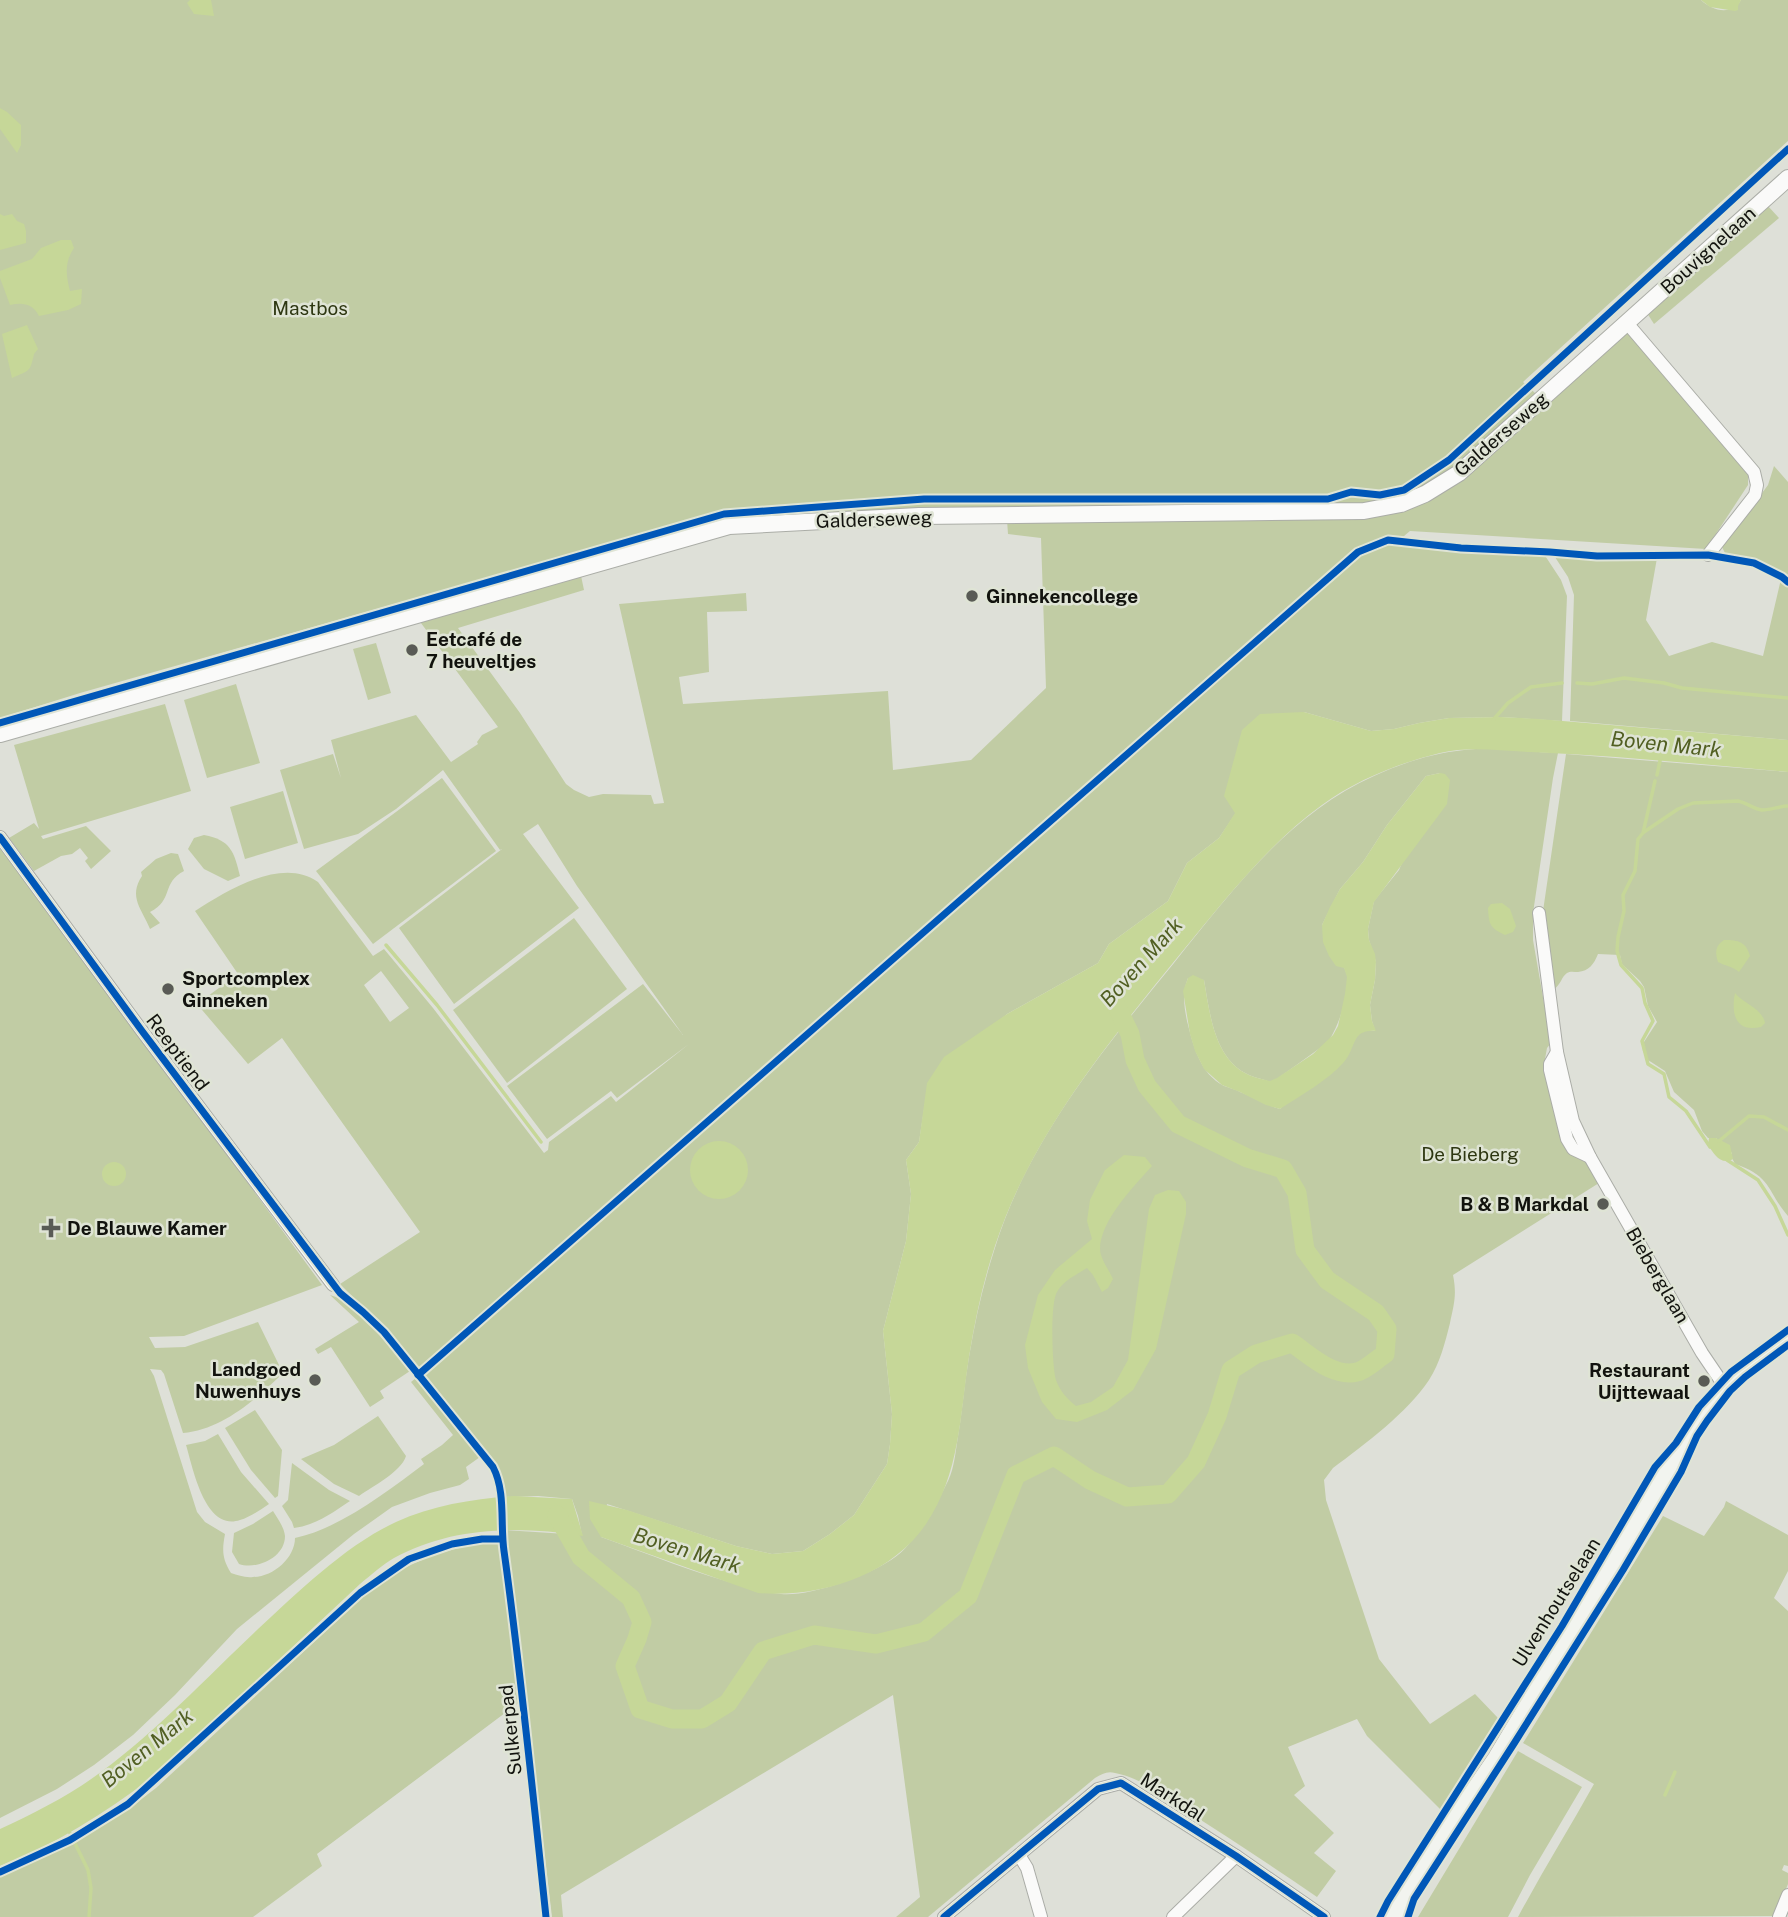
<svg xmlns="http://www.w3.org/2000/svg" width="1788" height="1917" font-family="'Public Sans',sans-serif">
	<rect width="100%" height="100%" fill="#dee0d8"/>
	<!-- green -->
	<g fill="#c1cca4" fill-rule="evenodd">
		<path d="M0 0H1701C1712 11 1732 16 1741 0H1788V141L1523 382 1546 403 1628 330 1748 474V485L1706 549 1410 531 1398 541 1542 551 1561 580 1567 596 1562 721 1502 717 1449 718 1419 723 1394 729 1371 731 1304 712 1219 838 1187 863 1168 901 1109 944 1098 963 1007 1014 928 1083 919 1142 906 1160 911 1194 906 1241 883 1331 892 1414 890 1444 887 1464 854 1515 830 1534 803 1551 772 1554 736 1546 607 1504 601 1537C649 1554 696 1574 745 1586 757 1589 769 1593 781 1594 809 1597 867 1576 891 1560 907 1550 913 1539 923 1522 931 1510 940 1498 946 1485 953 1473 955 1457 957 1443 962 1415 964 1386 969 1357 975 1321 983 1285 994 1251 1027 1141 1103 1050 1174 963 1231 892 1289 814 1374 776 1402 763 1433 753 1464 750 1495 746 1527 752 1558 753L1553 778 1533 913V940L1551 1043 1547 1048 1545 1059 1562 1134 1584 1154 1599 1183 1453 1275C1457 1295 1454 1304 1450 1323 1445 1343 1440 1363 1429 1380 1408 1412 1364 1445 1333 1468L1324 1480 1326 1500 1379 1659 1430 1724 1475 1694 1498 1718 1441 1810 1367 1736 1357 1719 1288 1747 1305 1786 1294 1795 1334 1833 1314 1853 1336 1871 1317 1897C1273 1867 1228 1837 1182 1808 1162 1795 1139 1777 1115 1773 1107 1771 1102 1774 1095 1778L928 1917H896L920 1897 893 1695 561 1895 563 1917H552L506 1530 582 1535 578 1516 572 1499 538 1496 505 1497 503 1481 495 1463 422 1374 428 1368 424 1364 418 1370 395 1341 354 1301 355 1299 340 1284 420 1232 282 1038 248 1064 197 1004 238 974 195 911C226 891 282 856 318 882L373 956 384 949 433 1008 544 1153 548 1150 549 1142 611 1096 616 1102 689 1044 617 1098 611 1091 547 1139 507 1086 643 984 683 1035 577 886 538 824 523 834 579 908 454 1004 399 928 502 849 500 850 443 770 396 809 358 834 304 849 280 770 333 754 341 778 331 740 416 715 451 762 478 744 477 742 482 735 498 727 418 619 580 571 584 590 458 628 520 713 566 784 574 790 589 797 603 794 651 795 654 804 664 803 619 604 746 593 747 611 707 612 709 672 679 677 683 704 888 691 893 770 971 760 1046 688 1041 538 1008 534 1007 520 722 511 80 693 0 718ZM1440 773 1399 870 1374 901 1368 929 1369 940 1376 962 1375 980 1370 1005 1372 1021 1375 1031 1366 1030 1360 1033 1280 1109C1266 1105 1254 1097 1240 1092 1235 1089 1229 1088 1224 1086 1200 1074 1193 1045 1187 1021 1184 1006 1182 993 1188 978L1204 980C1210 1014 1214 1059 1249 1075 1256 1078 1263 1079 1270 1082L1277 1079 1327 1043C1337 1031 1351 991 1347 975 1343 961 1329 939 1322 925L1340 889 1363 862 1387 825 1426 776ZM381 971 409 1008 390 1022 364 985Z"/>
		<path d="M1767 205 1779 218 1654 324 1647 313Z"/>
		<path d="M1774 466 1788 482V579L1776 569 1725 553 1722 547 1768 485Z"/>
		<path d="M1551 551 1657 558 1646 620 1669 656 1712 642 1763 656 1781 579 1788 585V740L1570 721 1574 595 1568 577Z"/>
		<path d="M376 643 391 693 368 700 353 649Z"/>
		<path d="M236 684 260 763 207 778 184 700Z"/>
		<path d="M165 704 191 791 41 836 43 839 86 826 111 851 91 869 85 861 88 858 80 848 72 854 61 856 34 871 9 838 34 823 39 829 14 745Z"/>
		<path d="M1566 754 1788 772V1216C1767 1192 1772 1176 1735 1164L1732 1158V1153L1716 1138H1708L1702 1131 1694 1110 1674 1092 1665 1071 1648 1060 1643 1051 1642 1045 1657 1022 1648 1006 1644 987 1640 981 1622 964 1620 955 1598 954C1594 964 1589 971 1578 972 1574 972 1570 971 1567 973 1561 977 1562 984 1552 991L1543 911Z"/>
		<path d="M442 778 496 851 373 944 316 871Z"/>
		<path d="M283 791 298 843 245 859 230 807Z"/>
		<path d="M204 835C231 840 234 852 240 876L228 881 204 869 188 849 194 838Z"/>
		<path d="M0 847 253 1190 322 1285 184 1336 149 1337 155 1348 185 1347 258 1322 279 1365 281 1372 279 1377C253 1402 220 1430 183 1433L164 1374 161 1370 150 1369 154 1376 197 1512 205 1522 225 1534C222 1550 222 1559 231 1573 238 1575 245 1578 253 1577 273 1577 295 1558 295 1538 339 1529 388 1491 424 1464L421 1459 442 1445 453 1435 411 1382 416 1378 480 1457 466 1467 469 1479 460 1485 430 1493 392 1507 354 1534 237 1629 175 1695 133 1735 94 1765 57 1789 0 1818Z"/>
		<path d="M171 853 178 854 184 871C161 883 174 900 150 912L160 923 150 929C142 909 128 897 142 876L141 872 156 859Z"/>
		<path d="M574 918 627 989 507 1083 453 1010Z"/>
		<path d="M330 1295 345 1300 363 1316 410 1371 380 1391 384 1398 370 1407 331 1347 318 1354 315 1349 359 1322Z"/>
		<path d="M255 1410 282 1450 278 1496 275 1498 251 1470 225 1428Z"/>
		<path d="M378 1416 406 1456C401 1472 373 1486 359 1496L334 1484 301 1459 334 1445Z"/>
		<path d="M218 1434 241 1472 269 1504C260 1510 250 1517 240 1520 205 1532 193 1468 186 1445L205 1441Z"/>
		<path d="M292 1463 329 1490 350 1501C332 1513 316 1525 294 1528L292 1522 282 1506 288 1500Z"/>
		<path d="M1726 1501 1788 1535V1571L1774 1598 1788 1611V1866L1784 1865 1782 1870 1788 1873V1884L1775 1916 1518 1917C1542 1872 1569 1829 1594 1784L1523 1743 1663 1516 1704 1536 1724 1507Z"/>
		<path d="M273 1511C278 1519 284 1527 285 1536 285 1558 256 1570 239 1564L232 1552 234 1533 253 1524Z"/>
		<path d="M499 1542 504 1556 521 1701 317 1854 322 1866 253 1917H0V1876C59 1851 105 1828 156 1788L378 1583C416 1559 455 1545 499 1542Z"/>
		<path d="M1518 1751 1582 1787 1530 1875 1508 1917H1418Z"/>
	</g>
	<!-- water -->
	<g fill="#c6d798">
		<path d="M190 0H211L214 16 194 14 187 3Z"/>
		<path d="M1701 0H1741L1738 6V10L1735 11 1710 7Z"/>
		<path d="M0 108 7 112 21 125V145L17 153 0 129Z"/>
		<path d="M0 214 4 216 12 214 17 221 24 224 26 231V243L0 250Z"/>
		<path d="M61 240H71L74 248C64 263 66 275 70 291L82 289 81 304 68 310 39 316C33 304 23 302 10 305L0 278V271L32 259 41 248Z"/>
		<path d="M27 325 38 349 34 354C30 372 30 370 12 378L2 334Z"/>
		<path d="M1304 712 1371 731 1394 729 1419 723 1449 718 1501 717 1539 719 1788 740V772C1702 764 1617 756 1531 752 1500 751 1470 746 1440 753 1399 763 1356 780 1322 805 1268 844 1223 902 1181 953 1108 1043 1032 1134 995 1246 983 1282 975 1320 969 1357 960 1415 960 1474 926 1524 890 1577 819 1598 758 1593L601 1537 590 1519 589 1501 627 1510 736 1546 772 1554 803 1551 830 1534 854 1515 887 1464 890 1444 892 1414 883 1331 906 1241 911 1194 906 1160 919 1142 927 1083 944 1057 1007 1014 1098 963 1109 944 1168 901 1187 863 1219 838 1235 813 1224 796 1242 730 1260 714Z"/>
		<path d="M1440 773 1445 774 1450 780 1447 804 1374 902 1368 929 1369 940 1375 954 1376 962 1375 980 1370 1005 1372 1021 1376 1031C1351 1029 1357 1047 1344 1062 1327 1081 1301 1095 1280 1109L1266 1105 1240 1092 1222 1085 1204 1069 1195 1051 1190 1034 1183 991 1188 978 1193 975 1204 980C1210 1014 1214 1059 1249 1075 1256 1078 1263 1079 1270 1081L1277 1078 1313 1054 1333 1035 1338 1026 1345 994 1347 977 1344 968 1336 966 1329 956 1323 942 1322 925 1330 907 1340 889 1363 862 1387 825 1426 776Z"/>
		<path d="M1502 903 1510 909 1516 926 1513 932 1505 935C1490 928 1489 925 1488 908L1491 904Z"/>
		<path d="M1724 940C1739 940 1746 942 1750 956L1739 972C1732 966 1725 966 1718 962 1715 952 1715 946 1724 940Z"/>
		<path d="M1735 993C1744 1004 1762 1008 1765 1023L1761 1027C1735 1033 1731 1013 1735 993Z"/>
		<path d="M1709 1138H1716L1730 1145 1733 1159C1721 1166 1714 1154 1708 1145Z"/>
		<circle cx="719" cy="1170" r="29"/>
		<path d="M1124 1155 1145 1157 1152 1166C1134 1186 1100 1221 1100 1249 1100 1258 1109 1270 1113 1279L1108 1288 1102 1292 1093 1275 1087 1268C1076 1275 1063 1281 1057 1292 1050 1303 1052 1367 1056 1380 1060 1391 1067 1399 1076 1406L1091 1402 1113 1387 1128 1360 1149 1209 1155 1195 1168 1190 1179 1191 1186 1202V1214L1156 1349 1133 1390 1107 1410 1077 1422 1056 1419 1042 1402 1028 1368 1025 1345 1038 1295 1055 1270 1092 1239 1087 1221 1090 1200 1105 1170Z"/>
		<circle cx="114" cy="1174" r="12"/>
		<path d="M514 1496 572 1499 583 1536C519 1526 452 1526 394 1558 382 1565 371 1575 360 1584L161 1770C112 1809 59 1843 0 1866V1829C35 1813 70 1795 101 1772 158 1730 207 1677 258 1629 298 1592 346 1545 396 1522 433 1505 474 1499 514 1496Z"/>
	</g>
	<g fill="none" stroke-linecap="round" stroke-linejoin="round">
		<!-- stream -->
		<g stroke="#c6d798" stroke-width="3.5">
			<path d="M1577 683 1592 684 1624 678 1664 683 1682 688 1788 698"/>
			<path d="M1493 720 1508 703 1531 687 1562 683"/>
			<path d="M1657 775 1661 756"/>
			<path d="M1655 781 1643 833 1638 839 1635 871 1623 895 1624 911 1618 937 1617 951 1621 965 1642 988 1645 1003 1653 1021 1642 1041 1648 1064 1664 1074 1669 1097 1686 1111 1710 1147"/>
			<path d="M1644 832 1678 809 1693 803 1738 801C1747 803 1754 809 1762 810 1771 810 1780 806 1788 806"/>
			<path d="M386 945 437 1005 541 1142"/>
			<path d="M1719 1141 1749 1116 1764 1117 1788 1130"/>
			<path d="M1727 1160 1758 1180 1775 1206 1788 1235"/>
			<path d="M1665 1795 1675 1772"/>
			<path d="M68 1829 88 1870 91 1888 89 1917"/>
		</g>
		<!-- river -->
		<path stroke="#c6d798" stroke-width="19" d="M557 1515 581 1557 631 1598 642 1622 637 1639 625 1666 640 1709 672 1719H702L728 1703 763 1651 814 1635 876 1644 924 1632 968 1596 1016 1475 1054 1456 1090 1480 1127 1497 1168 1494 1196 1462 1217 1416 1231 1370 1256 1354 1292 1343C1310 1355 1333 1378 1357 1372 1366 1370 1377 1359 1385 1354L1387 1329 1376 1313 1327 1280 1305 1250 1297 1193 1283 1169 1247 1158 1178 1124 1147 1086 1135 1060 1130 1034 1114 1001"/>
		<defs>
			<g id="minor">
				<path d="M1627 323 1754 472 1757 485 1755 495 1708 555"/>
				<path d="M0 837 142 1031 333 1285"/>
				<path d="M1539 913 1557 1052 1573 1121 1590 1157 1702 1353 1725 1387"/>
				<path d="M1557 1052 1550 1064V1070L1567 1139 1573 1149 1590 1157"/>
				<path d="M1019 1855 1027 1868 1041 1917"/>
				<path d="M944 1917 1098 1789 1121 1783 1236 1856 1324 1917"/>
				<path d="M1173 1917 1236 1856"/>
				<path d="M1779 1917 1788 1895"/>
			</g>
			<path id="tertiary" d="M0 734 729 526 919 516 1364 511 1401 504 1425 494 1459 473 1788 178"/>
			<path id="secondary" d="M1394 1917 1438 1844 1497 1758 1648 1506 1685 1440 1725 1387 1764 1353 1788 1337"/>
		</defs>
		<!-- minor casing -->
		<use href="#minor" stroke="#abada7" stroke-width="14"/>
		<!-- tertiary casing -->
		<use href="#tertiary" stroke="#abada7" stroke-width="18"/>
		<!-- secondary casing -->
		<use href="#secondary" stroke="#abada7" stroke-width="19"/>
		<!-- minor -->
		<use href="#minor" stroke="#fafaf9" stroke-width="12"/>
		<!-- tertiary -->
		<use href="#tertiary" stroke="#fafaf9" stroke-width="16"/>
		<!-- secondary -->
		<use href="#secondary" stroke="#f2f4ef" stroke-width="18"/>
		<defs>
			<g id="cycleway">
				<path d="M0 723 724 514 924 499H1328L1351 492 1380 495 1404 490 1449 460 1788 149"/>
				<path d="M0 837 142 1031 340 1293 363 1312 384 1332 493 1467C506 1492 500 1524 504 1551 521 1673 533 1795 546 1917"/>
				<path d="M418 1375 1358 552 1388 540 1461 548 1550 552 1597 556 1708 555 1754 563 1782 577 1788 582"/>
				<path d="M0 1872 70 1840 128 1804 360 1593 409 1559 452 1544 482 1539H502"/>
				<path d="M944 1917 1098 1789 1121 1783 1236 1856 1324 1917"/>
				<path d="M1380 1917 1388 1901 1562 1626 1655 1467 1676 1443 1699 1407 1731 1372 1788 1330"/>
				<path d="M1408 1917 1414 1899 1515 1742 1623 1570 1681 1472 1697 1436 1707 1421 1730 1391 1745 1377 1788 1345"/>
			</g>
		</defs>
		<!-- cycleway casing -->
		<use href="#cycleway" stroke="#dfe4d5" stroke-width="11"/>
		<!-- cycleway -->
		<use href="#cycleway" stroke="#0057b8" stroke-width="7"/>
	</g>
	<!-- markers -->
	<g fill="#595b55" stroke="#dfe4d5" stroke-width="2.5">
		<circle cx="972" cy="596" r="7"/>
		<circle cx="412" cy="650" r="7"/>
		<circle cx="168" cy="989" r="7"/>
		<circle cx="1603" cy="1204" r="7"/>
		<path d="M47.5 1217.5h7v7h7v7h-7v7h-7v-7h-7v-7h7z"/>
		<circle cx="315" cy="1380" r="7"/>
		<circle cx="1704" cy="1381" r="7"/>
	</g>
	<g text-anchor="middle" dominant-baseline="central" stroke-width="5" stroke-linejoin="round" paint-order="stroke">
		<!-- street labels -->
		<g font-size="19" fill="#12130e" stroke="#dfe4d5">
			<text transform="translate(1708 250) rotate(-42)">Bouvignelaan</text>
			<text transform="translate(1501 434) rotate(-41)">Galderseweg</text>
			<text transform="translate(874 519) rotate(-2)">Galderseweg</text>
			<text transform="translate(178 1052) rotate(53)">Reeptiend</text>
			<text transform="translate(1658 1275) rotate(60)">Bieberglaan</text>
			<text transform="translate(1556 1602) rotate(-58)">Ulvenhoutselaan</text>
			<text transform="translate(510 1730) rotate(-96)">Sulkerpad</text>
			<text transform="translate(1173 1797) rotate(33)">Markdal</text>
		</g>
		<!-- park labels -->
		<g font-size="19" fill="#2e3712" stroke="#dfe4d5">
			<text x="310" y="308">Mastbos</text>
			<text x="1470" y="1154">De Bieberg</text>
		</g>
		<!-- poi labels -->
		<g font-size="19" font-weight="bold" fill="#12130e" stroke="#dfe4d5" text-anchor="start">
			<text x="986" y="596">Ginnekencollege</text>
			<text x="426" y="639">Eetcafé de<tspan x="426" dy="22">7 heuveltjes</tspan></text>
			<text x="182" y="978">Sportcomplex<tspan x="182" dy="22">Ginneken</tspan></text>
			<text x="1589" y="1204" text-anchor="end">B &amp; B Markdal</text>
			<text x="67" y="1228">De Blauwe Kamer</text>
			<text x="301" y="1369" text-anchor="end">Landgoed<tspan x="301" dy="22">Nuwenhuys</tspan></text>
			<text x="1690" y="1370" text-anchor="end">Restaurant<tspan x="1690" dy="22">Uijttewaal</tspan></text>
		</g>
		<!-- water labels -->
		<g font-size="21" font-style="italic" fill="#515f22" stroke="#dfe4d5">
			<text transform="translate(1666 744) rotate(6)">Boven Mark</text>
			<text transform="translate(1141 962) rotate(-48)">Boven Mark</text>
			<text transform="translate(687 1550) rotate(17)">Boven Mark</text>
			<text transform="translate(147 1748) rotate(-39)">Boven Mark</text>
		</g>
	</g>
</svg>
